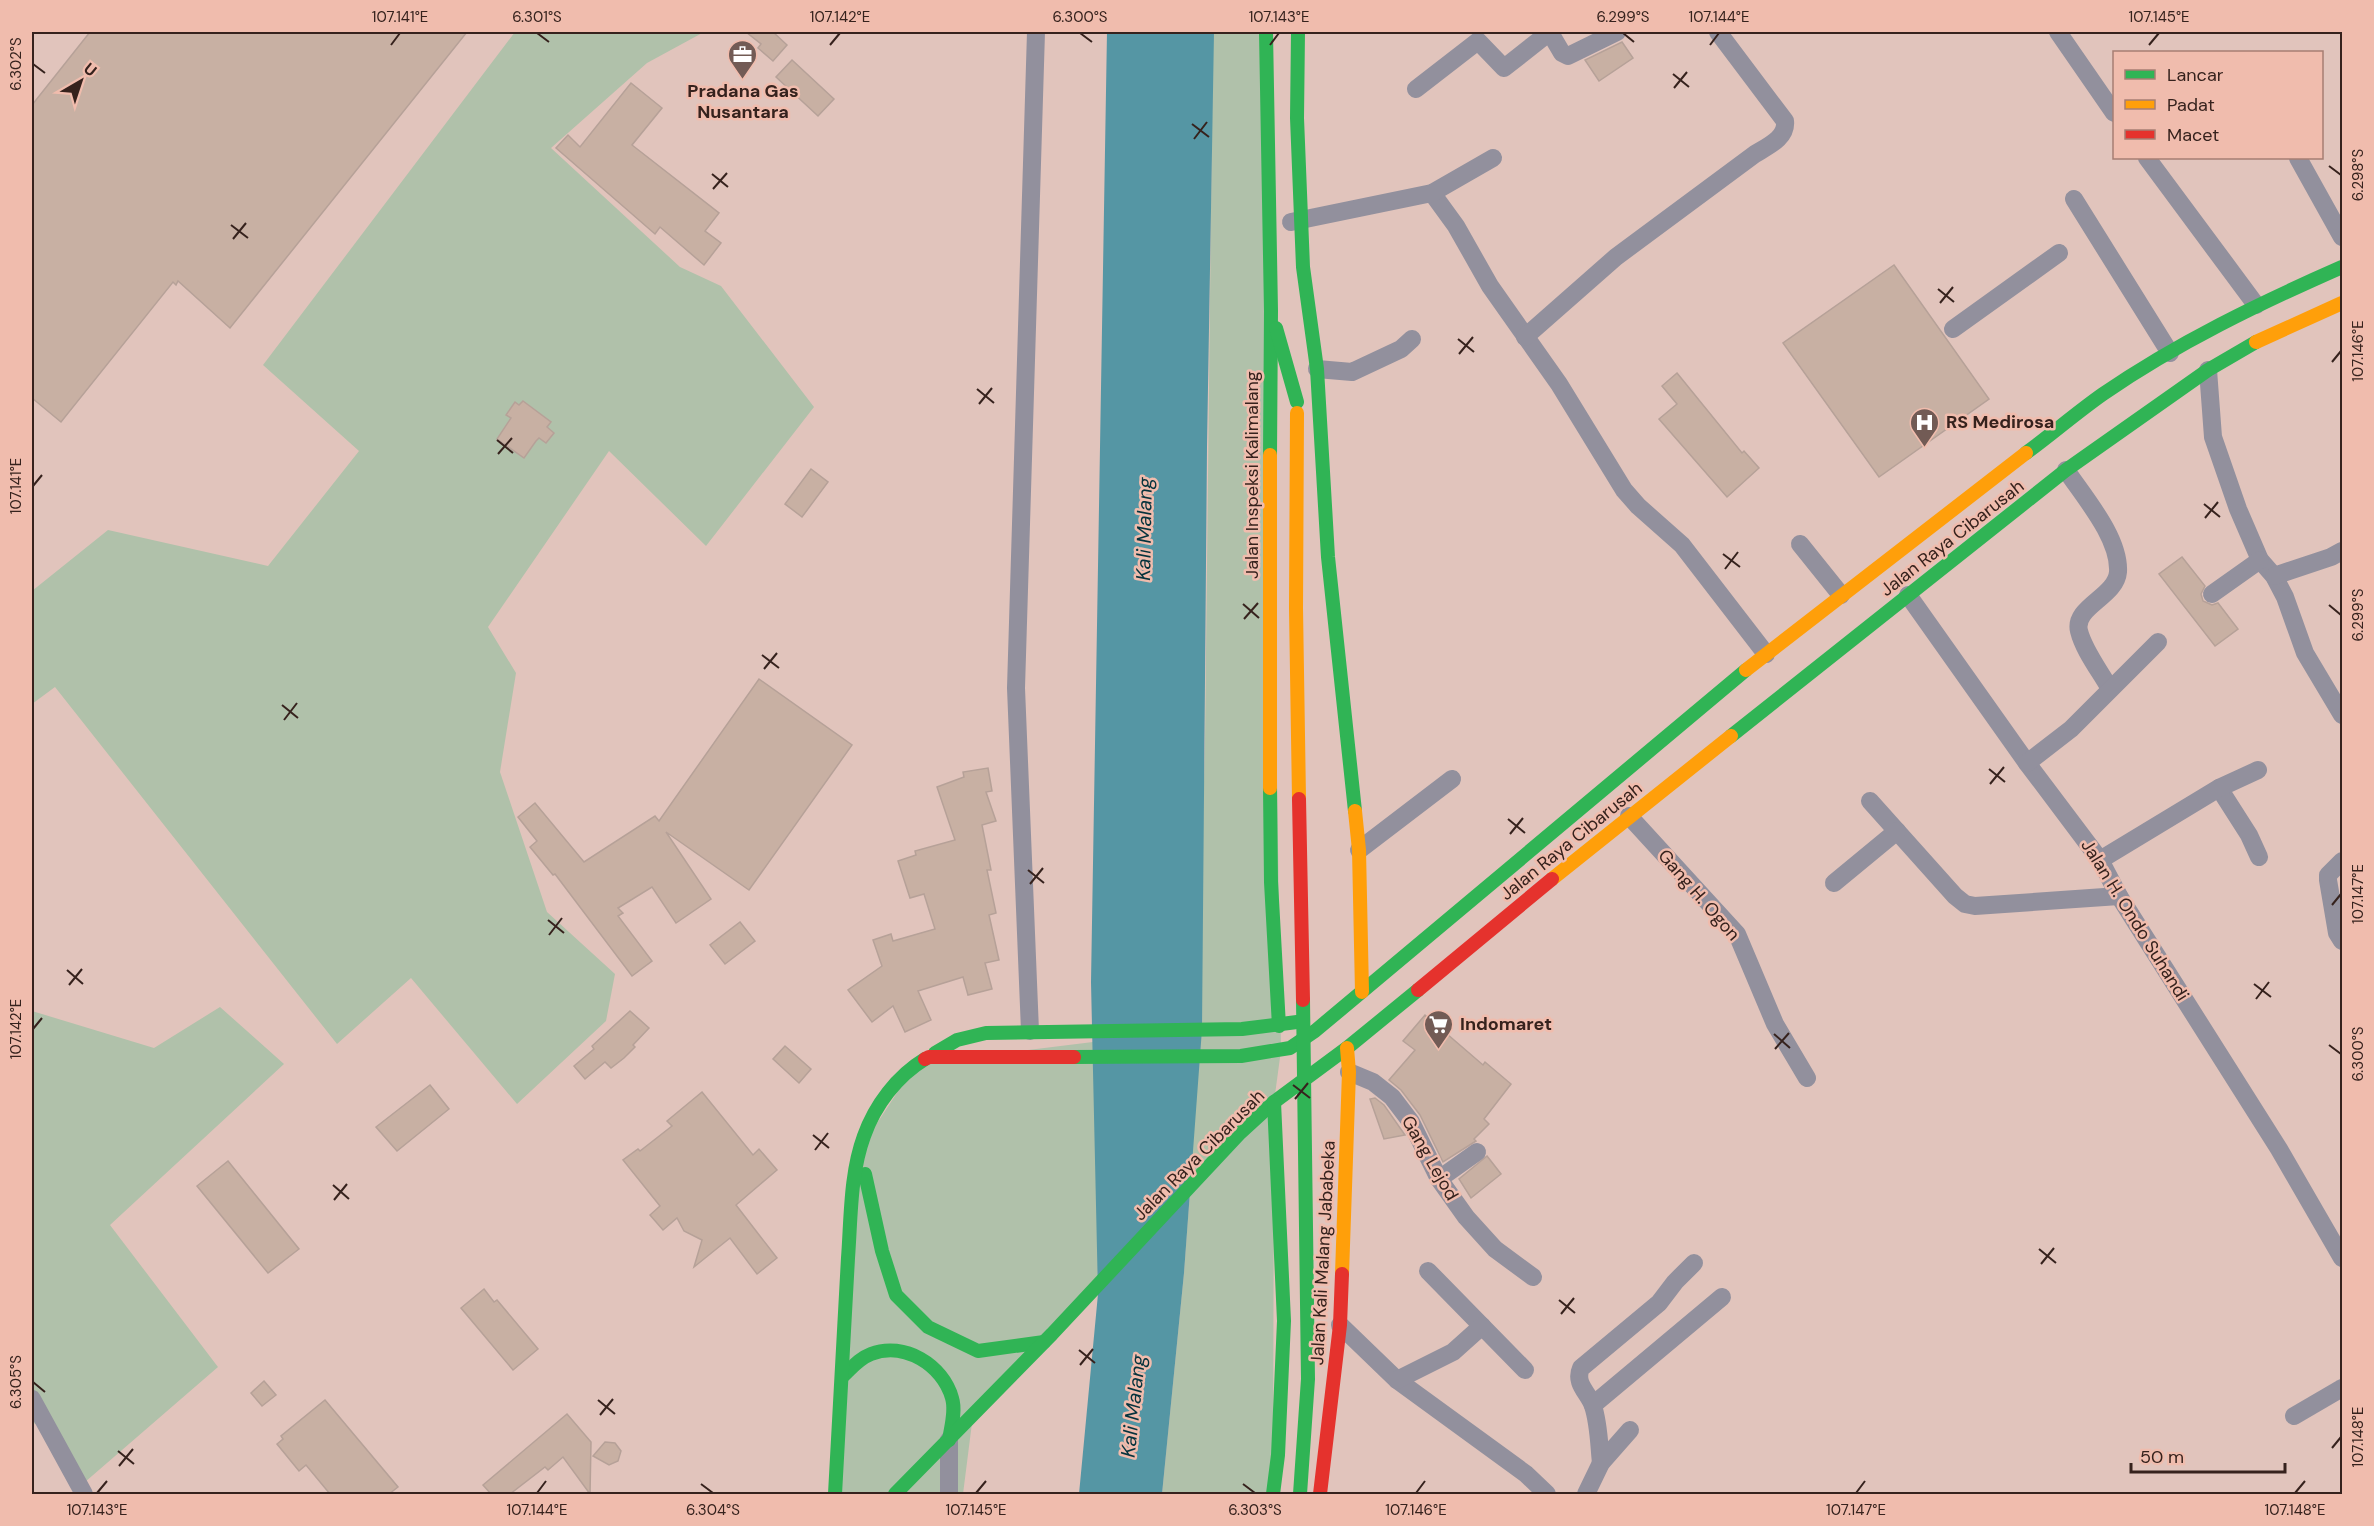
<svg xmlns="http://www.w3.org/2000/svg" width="2374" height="1526" font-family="'DM Sans',sans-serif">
	<rect width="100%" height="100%" fill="#e1c4bc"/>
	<!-- green -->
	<g fill="#b0c1aa">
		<path d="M515 32H704L647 63 551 148 680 267 721 286 814 407 706 546 609 451 488 627 516 673 500 772 547 912 615 974 606 1021 517 1104 411 978 337 1044 55 687 32 704V591L108 530 268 566 359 451 263 365Z"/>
		<path d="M1213 32H1266L1281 1050 1274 1102 1273 1494H1162L1184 1273 1190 1191 973 1415 963 1494H835L860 1149 916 1064 1198 1029 1205 742Z"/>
		<path d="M220 1007 284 1064 110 1225 218 1367 85 1482 58 1437 32 1422V1011L154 1048Z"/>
	</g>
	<!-- water -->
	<path fill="#5596a4" d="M1107 32H1214L1207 447 1202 1029 1184 1273 1162 1494H1079L1098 1294 1091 982Z"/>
	<!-- building -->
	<g fill="#c8b0a3" stroke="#b6a198" stroke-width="1.5">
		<path d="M90 32H467L230 328 178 281 176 285 173 282 61 422 32 398V105Z"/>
		<path d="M746 32H773L787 45 773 61 758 48 761 44Z"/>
		<path d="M1622 42 1633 58 1599 81 1585 60Z"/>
		<path d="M792 60 834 99 818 116 776 77Z"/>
		<path d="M631 83 662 108 632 145 719 213 705 231 721 243 704 265 660 227 655 234 556 148 568 135 580 147Z"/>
		<path d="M1894 265 1989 399 1879 477 1783 343Z"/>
		<path d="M1677 373 1742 453 1744 451 1759 468 1727 497 1659 419 1677 404 1662 386Z"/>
		<path d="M523 401 551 422 547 427 554 433 546 443 539 438 536 441 524 458 497 439 511 418 506 415 515 402 519 405Z"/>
		<path d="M811 469 828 482 802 517 785 504Z"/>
		<path d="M2182 557 2205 586 2201 594 2203 601 2212 605 2218 603 2238 629 2215 646 2159 574Z"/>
		<path d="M759 679 852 745 749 890 666 832 711 899 676 923 652 887 618 908 623 913 618 916 652 961 632 976 555 874 553 875 530 847 537 841 518 817 535 803 584 862 655 816 659 821Z"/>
		<path d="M988 768 992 791 986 792 996 821 982 825 991 870H987L996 913 989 915 999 960 985 963 992 989 968 995 963 977 918 991 931 1020 905 1032 893 1006 872 1022 848 990 882 966 873 940 891 934 893 941 935 929 924 894 910 898 898 861 916 855 915 851 955 840 937 787 964 777 963 772Z"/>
		<path d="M740 922 755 941 725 964 710 945Z"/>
		<path d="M630 1011 649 1028 633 1045 635 1047 624 1058 611 1068 605 1062 585 1079 574 1066 594 1049 592 1046Z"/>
		<path d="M1425 1015 1483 1065 1485 1062 1511 1084 1484 1119 1489 1124 1474 1139 1476 1141 1443 1162 1420 1115 1401 1090 1389 1080 1415 1050 1403 1041Z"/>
		<path d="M785 1046 811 1069 799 1083 773 1059Z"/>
		<path d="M430 1085 449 1109 397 1151 376 1127Z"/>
		<path d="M702 1092 753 1155 759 1149 777 1170 736 1205 777 1258 757 1274 730 1238 694 1267 702 1240 684 1231 677 1218 663 1230 650 1215 660 1206 623 1160 638 1149 640 1151 672 1126 667 1121Z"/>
		<path d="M1375 1098 1384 1105 1405 1135 1384 1139 1370 1099Z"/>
		<path d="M1487 1156 1501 1174 1471 1198 1459 1179Z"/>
		<path d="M228 1161 299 1249 268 1273 197 1186Z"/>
		<path d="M484 1289 494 1302 497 1300 538 1349 513 1370 461 1308Z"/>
		<path d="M264 1381 276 1395 262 1406 251 1393Z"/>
		<path d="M325 1400 398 1487 389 1494H330L306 1465 299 1471 277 1444 283 1439 281 1436Z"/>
		<path d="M567 1414 591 1442 590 1494 563 1457 548 1470 545 1467 510 1494H491L483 1485Z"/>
		<path d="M605 1442 615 1443 621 1451 618 1461 609 1465 593 1456Z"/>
	</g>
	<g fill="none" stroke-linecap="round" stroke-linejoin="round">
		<!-- street -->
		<g stroke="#92909d" stroke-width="18">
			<path d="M2058 32 2114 113"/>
			<path d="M1416 89 1478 41 1504 68 1546 35 1552 36 1562 53 1568 56 1617 32"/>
			<path d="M2147 158 2256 305"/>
			<path d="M2298 158 2342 237"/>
			<path d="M1432 193 1456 226 1490 286 1559 384 1624 490 1638 506 1682 545 1766 654"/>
			<path d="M2074 199 2170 353"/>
			<path d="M1291 222 1432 193 1493 158"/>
			<path d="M1953 329 2059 253"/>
			<path d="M1525 337 1616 257 1755 154C1768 146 1787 138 1785 121L1718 32"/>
			<path d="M1317 369 1352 372 1401 349 1412 339"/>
			<path d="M2208 370 2213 437 2238 509 2260 560 2274 576 2285 597 2305 653 2342 715"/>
			<path d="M2066 470C2084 497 2120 538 2118 572 2116 597 2073 607 2079 631 2084 651 2100 671 2110 689"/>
			<path d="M1800 544 1841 595"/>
			<path d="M2274 576 2331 557 2342 551"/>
			<path d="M2212 594 2260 560"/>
			<path d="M1908 595 2027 763 2100 860 2119 896 2279 1149 2342 1258"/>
			<path d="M2027 763 2071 729 2158 642"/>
			<path d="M2219 788 2249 835 2259 857"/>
			<path d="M1870 801 1955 896 1965 904 1975 906 2119 896"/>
			<path d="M1629 816 1737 934 1775 1024 1807 1078"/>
			<path d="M1359 850 1452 779"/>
			<path d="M2100 860 2219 788 2258 770"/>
			<path d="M2342 861 2328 875V880L2337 933 2342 941"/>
			<path d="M1834 883 1897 831"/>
			<path d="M1030 1031 1016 688 1036 32"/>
			<path d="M1349 1072 1373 1082 1392 1097 1411 1122 1439 1179 1466 1217 1495 1249 1533 1277"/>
			<path d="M1439 1179 1477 1152"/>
			<path d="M1428 1271 1525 1370"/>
			<path d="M1340 1325 1397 1380 1526 1474 1547 1494"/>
			<path d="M1397 1380 1453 1352 1482 1326"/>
			<path d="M32 1399 84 1494"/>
			<path d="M1593 1405 1722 1297"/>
			<path d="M2294 1416 2342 1388"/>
			<path d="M949 1440V1494"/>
			<path d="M1601 1463C1599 1445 1599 1424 1593 1406 1589 1393 1574 1384 1581 1368L1659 1303 1675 1282 1694 1263"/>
			<path d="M1586 1494 1601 1463 1630 1430"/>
		</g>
		<!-- fast -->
		<g stroke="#30b455" stroke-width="14">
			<path d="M1266 32 1271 311 1270 455"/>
			<path d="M1298 32 1297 118 1303 267 1317 369 1328 557 1355 811"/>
			<path d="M1276 328 1297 402"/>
			<path d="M2026 453C2052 434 2076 413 2103 394 2177 343 2260 303 2342 267"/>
			<path d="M1731 736 2066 470 2208 370 2256 342"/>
			<path d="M1270 788 1271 882 1279 1026"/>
			<path d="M935 1053 957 1040 986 1033 1242 1029 1297 1022"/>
			<path d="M1074 1057 1241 1056 1290 1048 1315 1031 1746 670"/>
			<path d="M865 1174 882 1251 896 1295 928 1327 978 1351 1044 1342"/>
			<path d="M842 1377C852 1368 858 1359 871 1354 904 1341 943 1365 952 1398 956 1411 951 1427 949 1440"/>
			<path d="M835 1494C840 1415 843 1336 848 1258 851 1218 850 1174 864 1136 875 1105 897 1076 925 1059"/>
			<path d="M895 1494 1052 1334 1240 1133 1274 1102 1347 1048 1418 990"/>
			<path d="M1273 1494 1278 1455 1284 1321 1274 1102"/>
		</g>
		<!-- slow -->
		<g stroke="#ff9f0a" stroke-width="14">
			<path d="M2256 342 2342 303"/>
			<path d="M1746 670 2026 453"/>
			<path d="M1270 788V455"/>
			<path d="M1355 811 1359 850 1362 992"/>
			<path d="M1552 879 1731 736"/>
			<path d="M1342 1274 1349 1072 1347 1048"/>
		</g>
		<!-- jam -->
		<g stroke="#e5322d" stroke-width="14">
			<path d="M1418 990 1552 879"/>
			<path d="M925 1059 929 1057H1074"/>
			<path d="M1320 1494 1340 1325 1342 1274"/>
		</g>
		<!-- fast-bridge -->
		<path stroke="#30b455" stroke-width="14" d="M1300 1494 1308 1379 1303 1000"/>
		<!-- slow-bridge -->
		<path stroke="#ff9f0a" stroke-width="14" d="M1297 413 1296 608 1299 799"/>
		<!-- jam-bridge -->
		<path stroke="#e5322d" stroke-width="14" d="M1299 799 1303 1000"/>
	</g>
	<!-- ticks -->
	<path fill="none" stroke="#36221d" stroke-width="2" d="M537 33 549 42M1080 33 1092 42M1623 33 1634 42M391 45 400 33M830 45 840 33M1270 45 1279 33M1710 45 1719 33M2149 45 2159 33M33 64 45 73M1673 74 1689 87M1674 88 1687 72M1192 124 1209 137M1194 139 1207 122M2329 166 2341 175M712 174 728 187M713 189 727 173M231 225 248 238M233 239 246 223M1938 289 1954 302M1940 303 1953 287M1458 339 1474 352M1459 354 1473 337M2332 362 2341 351M977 389 994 403M979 404 992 388M497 440 513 453M498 454 512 438M33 486 42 475M2204 504 2220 517M2205 518 2218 502M1723 554 1740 567M1725 569 1738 552M1243 604 1259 618M2329 605 2341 615M1244 619 1258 603M762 655 779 668M764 669 777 653M282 705 298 718M284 720 297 703M1989 769 2005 782M1990 784 2004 767M1508 819 1525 833M1510 834 1523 818M1028 870 1044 883M1030 884 1043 868M2332 905 2341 894M548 920 564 933M549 935 562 918M67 970 83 984M2254 984 2271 997M69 985 82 969M2256 999 2269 982M33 1029 42 1018M1774 1034 1790 1048M2329 1045 2341 1054M1775 1049 1789 1033M1293 1085 1310 1098M1295 1099 1308 1083M813 1135 829 1148M815 1150 828 1133M333 1185 349 1199M334 1200 347 1184M2039 1249 2056 1263M2041 1264 2054 1248M1559 1300 1575 1313M1561 1314 1574 1298M1079 1350 1095 1363M1080 1365 1093 1349M33 1382 45 1392M598 1400 615 1414M600 1415 613 1399M2332 1448 2341 1437M118 1451 134 1464M119 1466 133 1449M701 1484 713 1493M1243 1484 1255 1493M97 1493 107 1481M537 1493 546 1481M976 1493 986 1481M1416 1493 1425 1481M1856 1493 1865 1481M2295 1493 2305 1481"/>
	<!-- icons -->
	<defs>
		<symbol id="office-pin" viewBox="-11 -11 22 30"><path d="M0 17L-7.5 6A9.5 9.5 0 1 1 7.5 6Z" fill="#725b55" stroke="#f0bcad"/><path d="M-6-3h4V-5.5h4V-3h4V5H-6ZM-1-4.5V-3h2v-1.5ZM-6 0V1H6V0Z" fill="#fff"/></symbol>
		<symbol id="hospital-pin" viewBox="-11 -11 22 30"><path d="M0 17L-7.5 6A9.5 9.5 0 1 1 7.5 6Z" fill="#725b55" stroke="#f0bcad"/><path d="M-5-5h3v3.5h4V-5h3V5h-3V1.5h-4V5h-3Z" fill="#fff"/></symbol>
		<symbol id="supermarket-pin" viewBox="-11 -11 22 30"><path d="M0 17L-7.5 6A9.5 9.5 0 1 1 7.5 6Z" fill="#725b55" stroke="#f0bcad"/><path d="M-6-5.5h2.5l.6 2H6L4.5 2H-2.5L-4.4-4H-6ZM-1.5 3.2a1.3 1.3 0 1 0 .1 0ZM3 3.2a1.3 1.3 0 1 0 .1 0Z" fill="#fff"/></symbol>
	</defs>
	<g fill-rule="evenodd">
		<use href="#office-pin" x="726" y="38" width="33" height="45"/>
		<use href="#hospital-pin" x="1908" y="406" width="33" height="45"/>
		<use href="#supermarket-pin" x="1422" y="1008" width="33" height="45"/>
	</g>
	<g text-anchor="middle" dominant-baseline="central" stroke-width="5" stroke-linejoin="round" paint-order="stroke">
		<!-- poi labels -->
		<g font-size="18" font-weight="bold" fill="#36221d" stroke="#f0bcad" text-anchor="start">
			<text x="743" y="91" text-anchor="middle">Pradana Gas<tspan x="743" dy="21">Nusantara</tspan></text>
			<text x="1946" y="422">RS Medirosa</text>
			<text x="1460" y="1024">Indomaret</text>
		</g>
		<!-- street labels -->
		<g font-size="18" fill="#36221d" stroke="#f0bcad">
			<text transform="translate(1252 475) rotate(-90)">Jalan Inspeksi Kalimalang</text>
			<text transform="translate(1952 538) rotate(-38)">Jalan Raya Cibarusah</text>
			<text transform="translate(1571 841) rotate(-39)">Jalan Raya Cibarusah</text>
			<text transform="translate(1699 895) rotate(49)">Gang H. Ogon</text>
			<text transform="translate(2135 920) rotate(58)">Jalan H. Ondo Suhandi</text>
			<text transform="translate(1199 1155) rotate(-45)">Jalan Raya Cibarusah</text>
			<text transform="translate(1430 1158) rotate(60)">Gang Lejod</text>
			<text transform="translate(1323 1253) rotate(-87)">Jalan Kali Malang Jababeka</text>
		</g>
		<!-- water labels -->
		<g font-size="20" font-style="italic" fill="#05333d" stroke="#f0bcad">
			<text transform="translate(1144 529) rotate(-89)">Kali Malang</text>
			<text transform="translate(1133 1406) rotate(-84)">Kali Malang</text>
		</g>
	</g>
	<!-- border -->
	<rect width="2374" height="1526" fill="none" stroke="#f0bcad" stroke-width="66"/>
	<!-- legend -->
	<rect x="2113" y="51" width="210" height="108" fill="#f0bcad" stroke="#a67e73" stroke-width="1.5"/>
	<rect x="2125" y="70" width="30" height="9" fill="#30b455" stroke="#a67e73" stroke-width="1.5"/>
	<text x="2167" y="81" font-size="18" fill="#36221d">Lancar</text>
	<rect x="2125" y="100" width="30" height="9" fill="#ff9f0a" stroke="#a67e73" stroke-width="1.5"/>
	<text x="2167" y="111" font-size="18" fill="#36221d">Padat</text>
	<rect x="2125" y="130" width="30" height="9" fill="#e5322d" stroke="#a67e73" stroke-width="1.5"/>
	<text x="2167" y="141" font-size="18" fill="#36221d">Macet</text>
	<!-- north arrow -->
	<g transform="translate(81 81) rotate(39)" stroke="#f0bcad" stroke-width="4.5" paint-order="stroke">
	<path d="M0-4.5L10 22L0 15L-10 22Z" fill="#36221d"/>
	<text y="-9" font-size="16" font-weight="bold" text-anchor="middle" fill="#36221d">U</text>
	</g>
	<!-- scale -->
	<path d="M2131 1463v9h154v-9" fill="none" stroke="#36221d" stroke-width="3"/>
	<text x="2140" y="1463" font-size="18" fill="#36221d" stroke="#f0bcad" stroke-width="4.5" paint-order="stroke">50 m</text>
	<rect x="33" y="33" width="2308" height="1460" fill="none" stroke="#36221d" stroke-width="2"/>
	<g font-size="15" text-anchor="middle" fill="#36221d">
		<text x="400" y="22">107.141°E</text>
		<text x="537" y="22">6.301°S</text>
		<text x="840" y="22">107.142°E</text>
		<text x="1080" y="22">6.300°S</text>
		<text x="1279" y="22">107.143°E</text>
		<text x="1623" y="22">6.299°S</text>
		<text x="1719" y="22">107.144°E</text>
		<text x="2159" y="22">107.145°E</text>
		<text transform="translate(16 64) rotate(-90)" y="5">6.302°S</text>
		<text transform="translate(2358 175) rotate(-90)" y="5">6.298°S</text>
		<text transform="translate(2358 351) rotate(-90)" y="5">107.146°E</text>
		<text transform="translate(16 486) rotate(-90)" y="5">107.141°E</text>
		<text transform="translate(2358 615) rotate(-90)" y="5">6.299°S</text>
		<text transform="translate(2358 894) rotate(-90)" y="5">107.147°E</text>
		<text transform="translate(16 1029) rotate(-90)" y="5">107.142°E</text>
		<text transform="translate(2358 1054) rotate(-90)" y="5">6.300°S</text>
		<text transform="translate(16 1382) rotate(-90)" y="5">6.305°S</text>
		<text transform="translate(2358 1437) rotate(-90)" y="5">107.148°E</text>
		<text x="97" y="1515">107.143°E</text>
		<text x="537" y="1515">107.144°E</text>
		<text x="713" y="1515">6.304°S</text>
		<text x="976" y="1515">107.145°E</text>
		<text x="1255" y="1515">6.303°S</text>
		<text x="1416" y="1515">107.146°E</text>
		<text x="1856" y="1515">107.147°E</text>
		<text x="2295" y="1515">107.148°E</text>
	</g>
</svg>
